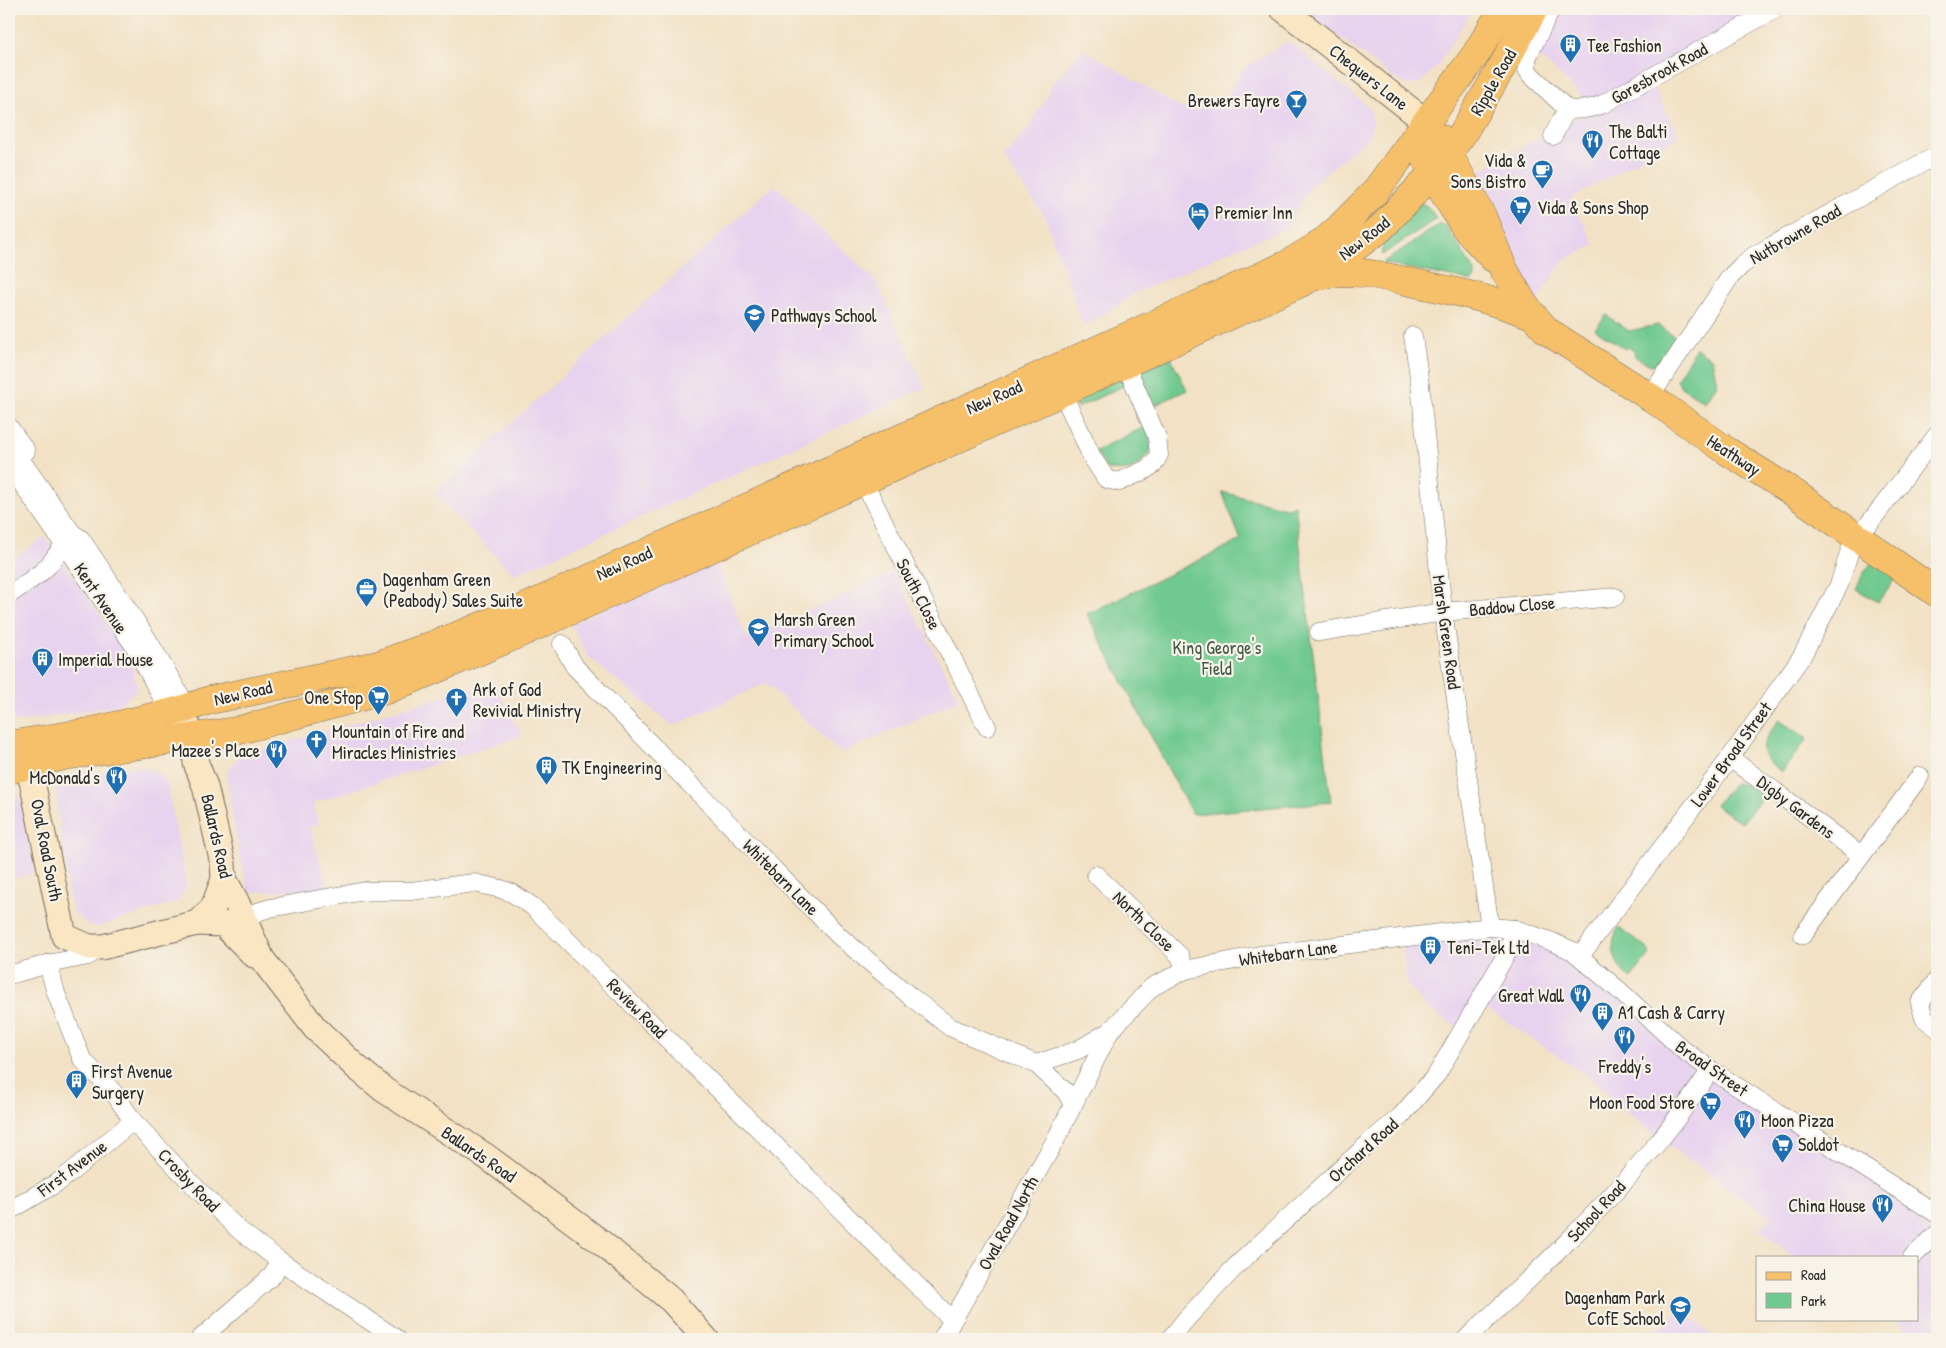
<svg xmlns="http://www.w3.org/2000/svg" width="1946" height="1348" font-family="'Patrick Hand',sans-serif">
	<rect width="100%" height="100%" fill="#f7f3e8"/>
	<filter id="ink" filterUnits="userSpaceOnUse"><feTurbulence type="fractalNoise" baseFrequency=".02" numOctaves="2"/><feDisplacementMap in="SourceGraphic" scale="10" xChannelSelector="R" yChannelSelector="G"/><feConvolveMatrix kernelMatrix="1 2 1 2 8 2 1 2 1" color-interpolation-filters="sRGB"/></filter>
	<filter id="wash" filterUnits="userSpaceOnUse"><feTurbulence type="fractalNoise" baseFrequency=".0096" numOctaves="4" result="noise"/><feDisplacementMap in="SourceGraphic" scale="20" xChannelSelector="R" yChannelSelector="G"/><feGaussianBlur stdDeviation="1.12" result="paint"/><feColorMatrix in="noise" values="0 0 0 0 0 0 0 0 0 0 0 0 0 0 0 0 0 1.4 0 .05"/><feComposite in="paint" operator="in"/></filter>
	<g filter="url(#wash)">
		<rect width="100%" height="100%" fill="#f2e1c4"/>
		<!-- built -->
		<g fill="#e7d2ef">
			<path d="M1302 9H1473L1438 65 1420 83 1407 85 1391 76Z"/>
			<path d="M1552 9H1775L1649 79 1679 137 1570 199 1595 245 1563 261 1541 295 1532 315 1463 180 1594 108 1532 49Z"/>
			<path d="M1288 41 1371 109 1373 122 1368 137 1311 186 1286 229 1229 251 1136 293 1084 327 1044 215 1003 157 1030 126 1033 118 1045 100 1049 88 1083 49 1182 109 1223 103 1243 69Z"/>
			<path d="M774 185 876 281 925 388 514 575 434 493Z"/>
			<path d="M45 537 129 656 138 689 118 705 22 722 9 721V561Z"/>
			<path d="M714 559 747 639 894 572 959 700 841 753 766 683 673 726 588 657 571 624Z"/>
			<path d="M494 682 522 736 313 803 319 824 310 827 328 889 248 892 233 820 227 776 228 771 235 761 244 755Z"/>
			<path d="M135 767 154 771 162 776 167 785 186 880V888L178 901 98 927 88 925 74 913 68 892 55 783 60 778Z"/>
			<path d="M20 796 36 872 9 880V799Z"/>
			<path d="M1490 927 1550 941 1654 1024 1937 1214V1339H1919L1893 1319H1917V1257H1794L1758 1229 1771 1217 1660 1140 1590 1078 1479 1003 1462 1031 1427 1008 1408 986 1401 938Z"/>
			<path d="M1682 1307 1714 1339H1647L1666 1322Z"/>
		</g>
		<!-- green -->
		<g fill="#70c98f" stroke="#4e7a5d">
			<path d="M1418 203C1429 204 1431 211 1436 219L1382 255 1383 237Z"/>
			<path d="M1440 224 1442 226 1445 224 1475 272V278L1471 281 1382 263Z"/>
			<path d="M1606 315 1629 331 1658 325 1675 337 1656 364 1651 365 1634 356 1635 352 1628 347 1625 349 1595 329Z"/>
			<path d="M1696 348 1712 359 1717 384 1705 402 1681 387 1677 379Z"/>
			<path d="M1170 356 1187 390 1153 406 1137 372Z"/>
			<path d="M1117 370 1125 385 1077 408 1070 392Z"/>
			<path d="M1146 426 1153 446C1143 466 1128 476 1106 468L1096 451Z"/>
			<path d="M1222 492 1286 508 1295 505 1331 802 1192 814 1087 614 1241 540Z"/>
			<path d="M1874 562 1897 576 1878 602 1856 589C1861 578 1864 569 1874 562Z"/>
			<path d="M1779 720 1807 739 1782 772C1753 751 1760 746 1779 720Z"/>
			<path d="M1735 783 1750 786 1763 796 1742 823 1715 805Z"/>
			<path d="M1619 927 1647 948 1650 954 1630 979C1615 965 1607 947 1619 927Z"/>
		</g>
	</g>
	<g filter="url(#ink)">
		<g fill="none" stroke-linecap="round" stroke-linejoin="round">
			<defs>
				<g id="street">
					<path d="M1551 9 1527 58V69L1530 74 1567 109"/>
					<path d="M1567 109C1581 111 1591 109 1603 104L1775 9"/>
					<path d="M1553 136 1567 109"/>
					<path d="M1413 336 1420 384 1443 612 1490 927"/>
					<path d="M1058 383 1092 457 1106 479 1119 482 1145 470 1154 464 1159 455 1157 437 1122 356"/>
					<path d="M1650 397 1730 277 1742 265 1755 255 1920 164 1937 156"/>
					<path d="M9 427 26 451"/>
					<path d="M9 443 72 533 81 539 148 640 183 700 181 710 166 705 135 647 9 465"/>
					<path d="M859 473 987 727"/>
					<path d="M9 595C21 586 36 578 47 567 59 555 56 547 76 544"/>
					<path d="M1319 632 1443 612 1615 597"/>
					<path d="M562 644 575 667 839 936 911 997 950 1027 1036 1064 1066 1092 1073 1105"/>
					<path d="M1730 758 1861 855"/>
					<path d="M1096 875 1180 956 1185 970"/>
					<path d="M245 919 257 912 270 908 365 891H411L474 883 501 889 512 893 532 906 561 934 945 1313 953 1319"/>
					<path d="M1803 935 1920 776"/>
					<path d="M1580 956 1730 758 1802 656 1839 585 1851 547 1937 435"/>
					<path d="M48 964 56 993 82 1059 114 1093 133 1121 198 1190 239 1230 280 1261 397 1339"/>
					<path d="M9 975 48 964 88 956 101 947"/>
					<path d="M1937 980 1920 1003 1924 1018 1937 1028"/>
					<path d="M1036 1064 1078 1050 1110 1031 1152 987 1185 970 1260 955 1490 927 1515 929 1550 941 1573 951 1621 992 1682 1049 1711 1070 1937 1214"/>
					<path d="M9 1211 60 1181 133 1121"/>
					<path d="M1912 1257 1937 1234"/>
					<path d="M200 1339 273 1275 280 1261"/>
					<path d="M942 1339 1055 1141 1110 1031"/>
					<path d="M1170 1339 1187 1318 1236 1266 1371 1141 1401 1116 1437 1074 1507 953 1515 929"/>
					<path d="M1466 1339C1533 1276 1601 1212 1659 1141 1678 1118 1694 1094 1711 1070"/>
				</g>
				<g id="secondary">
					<path d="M1283 9 1426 122"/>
					<path d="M181 710 193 738 196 763 205 786 223 864 224 879 236 901 262 959 315 1028 355 1066 384 1090 487 1157 598 1240 671 1300 706 1339"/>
					<path d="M13 751 25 765 32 781 64 936 89 947H102L197 923 213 908 224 879"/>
					<path d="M197 923 223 924 254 955"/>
				</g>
				<g id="primary">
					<path d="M1440 138 1482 216 1503 268 1525 306 1547 331 1650 397 1727 451 1794 493 1937 593"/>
					<path d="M1426 158 1432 174 1466 229 1493 258"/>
					<path d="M1317 276C1353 266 1389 278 1424 285 1463 293 1494 300 1532 315"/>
					<path d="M9 745 89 732 181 710 210 700 378 665 447 640 506 616 1286 265 1322 243 1339 228 1374 193 1476 54 1503 9"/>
					<path d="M9 770 64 756 236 731 386 690 482 650 863 481 1125 364 1307 280 1346 254 1381 228 1432 174 1461 136 1502 67 1534 9"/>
				</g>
			</defs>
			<!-- street casing -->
			<use href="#street" stroke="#716b61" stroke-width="19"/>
			<!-- secondary casing -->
			<use href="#secondary" stroke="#716b61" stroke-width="27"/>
			<!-- primary casing -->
			<use href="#primary" stroke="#716b61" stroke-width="29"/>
			<!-- street -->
			<use href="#street" stroke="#fff" stroke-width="18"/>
			<!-- secondary -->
			<use href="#secondary" stroke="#fbe6c4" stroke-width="25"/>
			<!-- primary -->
			<use href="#primary" stroke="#f6c06b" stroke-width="28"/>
		</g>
	</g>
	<!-- icons -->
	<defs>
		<symbol id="building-pin" viewBox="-11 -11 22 30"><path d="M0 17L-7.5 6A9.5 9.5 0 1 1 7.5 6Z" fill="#1f6fb2" stroke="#f7f3e8"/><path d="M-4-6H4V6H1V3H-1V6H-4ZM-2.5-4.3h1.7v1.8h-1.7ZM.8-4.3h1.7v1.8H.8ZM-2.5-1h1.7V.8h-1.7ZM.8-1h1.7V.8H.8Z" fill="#fff"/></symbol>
		<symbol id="bar-pin" viewBox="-11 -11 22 30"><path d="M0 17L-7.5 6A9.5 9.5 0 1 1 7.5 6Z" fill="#1f6fb2" stroke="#f7f3e8"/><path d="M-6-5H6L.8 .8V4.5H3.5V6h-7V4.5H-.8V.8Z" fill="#fff"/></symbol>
		<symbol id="restaurant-pin" viewBox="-11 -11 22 30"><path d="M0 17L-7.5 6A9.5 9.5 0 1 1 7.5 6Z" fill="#1f6fb2" stroke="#f7f3e8"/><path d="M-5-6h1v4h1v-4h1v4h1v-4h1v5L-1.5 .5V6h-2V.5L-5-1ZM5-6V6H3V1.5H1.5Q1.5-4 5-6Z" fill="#fff"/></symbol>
		<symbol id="cafe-pin" viewBox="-11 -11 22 30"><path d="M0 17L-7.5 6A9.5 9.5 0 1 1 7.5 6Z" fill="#1f6fb2" stroke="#f7f3e8"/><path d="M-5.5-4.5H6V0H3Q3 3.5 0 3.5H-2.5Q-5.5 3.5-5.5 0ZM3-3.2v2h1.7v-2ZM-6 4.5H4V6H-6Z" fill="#fff"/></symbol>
		<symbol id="supermarket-pin" viewBox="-11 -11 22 30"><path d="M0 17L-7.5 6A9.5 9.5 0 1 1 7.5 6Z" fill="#1f6fb2" stroke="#f7f3e8"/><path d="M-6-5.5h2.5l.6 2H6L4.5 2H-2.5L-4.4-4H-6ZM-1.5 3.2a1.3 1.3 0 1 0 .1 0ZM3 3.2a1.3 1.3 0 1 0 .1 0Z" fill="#fff"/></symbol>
		<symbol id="hotel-pin" viewBox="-11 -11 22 30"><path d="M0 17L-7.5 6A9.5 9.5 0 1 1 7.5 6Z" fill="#1f6fb2" stroke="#f7f3e8"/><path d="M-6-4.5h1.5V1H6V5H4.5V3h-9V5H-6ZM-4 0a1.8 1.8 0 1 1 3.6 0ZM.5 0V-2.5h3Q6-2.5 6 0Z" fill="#fff"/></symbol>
		<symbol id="school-pin" viewBox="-11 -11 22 30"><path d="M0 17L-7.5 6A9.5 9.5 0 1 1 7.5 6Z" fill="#1f6fb2" stroke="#f7f3e8"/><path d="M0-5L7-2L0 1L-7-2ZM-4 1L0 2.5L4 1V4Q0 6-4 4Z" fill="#fff"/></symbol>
		<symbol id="office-pin" viewBox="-11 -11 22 30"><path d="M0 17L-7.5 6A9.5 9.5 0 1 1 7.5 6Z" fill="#1f6fb2" stroke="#f7f3e8"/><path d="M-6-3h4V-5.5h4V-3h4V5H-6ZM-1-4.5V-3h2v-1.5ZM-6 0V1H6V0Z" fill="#fff"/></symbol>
		<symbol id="church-pin" viewBox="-11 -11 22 30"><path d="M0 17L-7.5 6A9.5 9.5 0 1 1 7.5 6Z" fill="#1f6fb2" stroke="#f7f3e8"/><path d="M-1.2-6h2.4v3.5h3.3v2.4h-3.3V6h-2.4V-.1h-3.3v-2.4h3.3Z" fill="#fff"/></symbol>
	</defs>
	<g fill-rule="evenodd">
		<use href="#building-pin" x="1558" y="32" width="25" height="34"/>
		<use href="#bar-pin" x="1284" y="88" width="25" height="34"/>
		<use href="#restaurant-pin" x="1580" y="128" width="25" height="34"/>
		<use href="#cafe-pin" x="1530" y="158" width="25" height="34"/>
		<use href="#supermarket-pin" x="1508" y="194" width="25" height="34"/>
		<use href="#hotel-pin" x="1186" y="200" width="25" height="34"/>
		<use href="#school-pin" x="742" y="302" width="25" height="34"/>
		<use href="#office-pin" x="354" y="576" width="25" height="34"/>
		<use href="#school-pin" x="746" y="616" width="25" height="34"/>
		<use href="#building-pin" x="30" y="646" width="25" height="34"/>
		<use href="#supermarket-pin" x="366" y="684" width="25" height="34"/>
		<use href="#church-pin" x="444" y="686" width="25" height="34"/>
		<use href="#church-pin" x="304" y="728" width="25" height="34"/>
		<use href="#restaurant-pin" x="264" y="738" width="25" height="34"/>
		<use href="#building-pin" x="534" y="754" width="25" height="34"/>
		<use href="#restaurant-pin" x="104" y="764" width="25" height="34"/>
		<use href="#building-pin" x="1418" y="934" width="25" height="34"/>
		<use href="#restaurant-pin" x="1568" y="982" width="25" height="34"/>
		<use href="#building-pin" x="1590" y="1000" width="25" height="34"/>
		<use href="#restaurant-pin" x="1612" y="1024" width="25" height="34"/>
		<use href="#building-pin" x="64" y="1068" width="25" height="34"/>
		<use href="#supermarket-pin" x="1698" y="1090" width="25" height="34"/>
		<use href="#restaurant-pin" x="1732" y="1108" width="25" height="34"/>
		<use href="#supermarket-pin" x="1770" y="1132" width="25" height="34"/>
		<use href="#restaurant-pin" x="1870" y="1192" width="25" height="34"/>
		<use href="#school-pin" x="1668" y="1294" width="25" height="34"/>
	</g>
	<g text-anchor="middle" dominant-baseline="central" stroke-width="4.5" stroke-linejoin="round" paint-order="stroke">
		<!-- poi labels -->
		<g font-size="18" fill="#2b2b2b" stroke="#f7f3e8" text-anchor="start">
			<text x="1587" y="45">Tee Fashion</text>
			<text x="1280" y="100" text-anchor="end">Brewers Fayre</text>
			<text x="1609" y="131">The Balti<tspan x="1609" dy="21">Cottage</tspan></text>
			<text x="1526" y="160" text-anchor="end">Vida &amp;<tspan x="1526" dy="21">Sons Bistro</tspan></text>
			<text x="1537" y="207">Vida &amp; Sons Shop</text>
			<text x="1215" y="212">Premier Inn</text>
			<text x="771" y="315">Pathways School</text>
			<text x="383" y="579">Dagenham Green<tspan x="383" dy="21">(Peabody) Sales Suite</tspan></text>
			<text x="774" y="619">Marsh Green<tspan x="774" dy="21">Primary School</tspan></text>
			<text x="58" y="659">Imperial House</text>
			<text x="473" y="689">Ark of God<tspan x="473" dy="21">Revivial Ministry</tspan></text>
			<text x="363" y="697" text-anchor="end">One Stop</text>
			<text x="332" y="731">Mountain of Fire and<tspan x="332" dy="21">Miracles Ministries</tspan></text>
			<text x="260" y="750" text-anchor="end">Mazee's Place</text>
			<text x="562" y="767">TK Engineering</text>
			<text x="100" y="777" text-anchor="end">McDonald's</text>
			<text x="1447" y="947">Teni-Tek Ltd</text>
			<text x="1564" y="995" text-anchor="end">Great Wall</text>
			<text x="1618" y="1012">A1 Cash &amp; Carry</text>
			<text x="1625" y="1066" text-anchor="middle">Freddy's</text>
			<text x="92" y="1071">First Avenue<tspan x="92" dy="21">Surgery</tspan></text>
			<text x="1695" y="1102" text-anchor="end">Moon Food Store</text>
			<text x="1761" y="1120">Moon Pizza</text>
			<text x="1798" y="1144">Soldot</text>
			<text x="1866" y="1205" text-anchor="end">China House</text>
			<text x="1665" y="1297" text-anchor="end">Dagenham Park<tspan x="1665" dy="21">CofE School</tspan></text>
		</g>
		<!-- street labels -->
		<g font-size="18" fill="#2b2b2b" stroke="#f7f3e8">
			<text transform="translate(1659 73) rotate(-29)">Goresbrook Road</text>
			<text transform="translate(1369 77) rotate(38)">Chequers Lane</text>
			<text transform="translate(1493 82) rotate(-60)">Ripple Road</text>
			<text transform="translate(1795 234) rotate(-30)">Nutbrowne Road</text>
			<text transform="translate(1364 238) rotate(-38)">New Road</text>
			<text transform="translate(994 397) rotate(-24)">New Road</text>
			<text transform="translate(1734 455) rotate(33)">Heathway</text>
			<text transform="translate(624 563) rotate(-24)">New Road</text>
			<text transform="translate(919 594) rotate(63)">South Close</text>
			<text transform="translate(101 598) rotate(56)">Kent Avenue</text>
			<text transform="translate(1512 606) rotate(-5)">Baddow Close</text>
			<text transform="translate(1447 632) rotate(82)">Marsh Green Road</text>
			<text transform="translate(243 693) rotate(-13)">New Road</text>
			<text transform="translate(1731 754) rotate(-54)">Lower Broad Street</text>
			<text transform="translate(1796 807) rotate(37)">Digby Gardens</text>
			<text transform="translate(217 836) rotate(77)">Ballards Road</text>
			<text transform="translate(47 850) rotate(79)">Oval Road South</text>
			<text transform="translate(781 877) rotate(45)">Whitebarn Lane</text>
			<text transform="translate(1144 921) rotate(44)">North Close</text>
			<text transform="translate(1288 953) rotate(-8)">Whitebarn Lane</text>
			<text transform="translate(637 1008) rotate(45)">Review Road</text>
			<text transform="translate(1712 1068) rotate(35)">Broad Street</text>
			<text transform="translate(1363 1150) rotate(-42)">Orchard Road</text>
			<text transform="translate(479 1154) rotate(34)">Ballards Road</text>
			<text transform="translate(72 1168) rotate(-37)">First Avenue</text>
			<text transform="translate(189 1180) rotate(46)">Crosby Road</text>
			<text transform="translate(1596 1211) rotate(-47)">School Road</text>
			<text transform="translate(1008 1223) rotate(-61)">Oval Road North</text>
		</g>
		<!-- park labels -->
		<g font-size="18" fill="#405a49" stroke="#f7f3e8">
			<text x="1217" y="647">King George's<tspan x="1217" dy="21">Field</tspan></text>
		</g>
	</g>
	<!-- margin -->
	<rect width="1946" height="1348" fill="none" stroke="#f7f3e8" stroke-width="30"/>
	<!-- legend -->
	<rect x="1756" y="1256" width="162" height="65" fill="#f7f3e8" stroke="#a5a39c"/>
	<rect x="1766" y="1272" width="25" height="8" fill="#f6c06b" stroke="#a5a39c"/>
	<text x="1801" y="1280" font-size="15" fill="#2b2b2b">Road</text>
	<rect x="1766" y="1293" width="25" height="15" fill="#70c98f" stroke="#a5a39c"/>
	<text x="1801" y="1306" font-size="15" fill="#2b2b2b">Park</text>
</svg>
